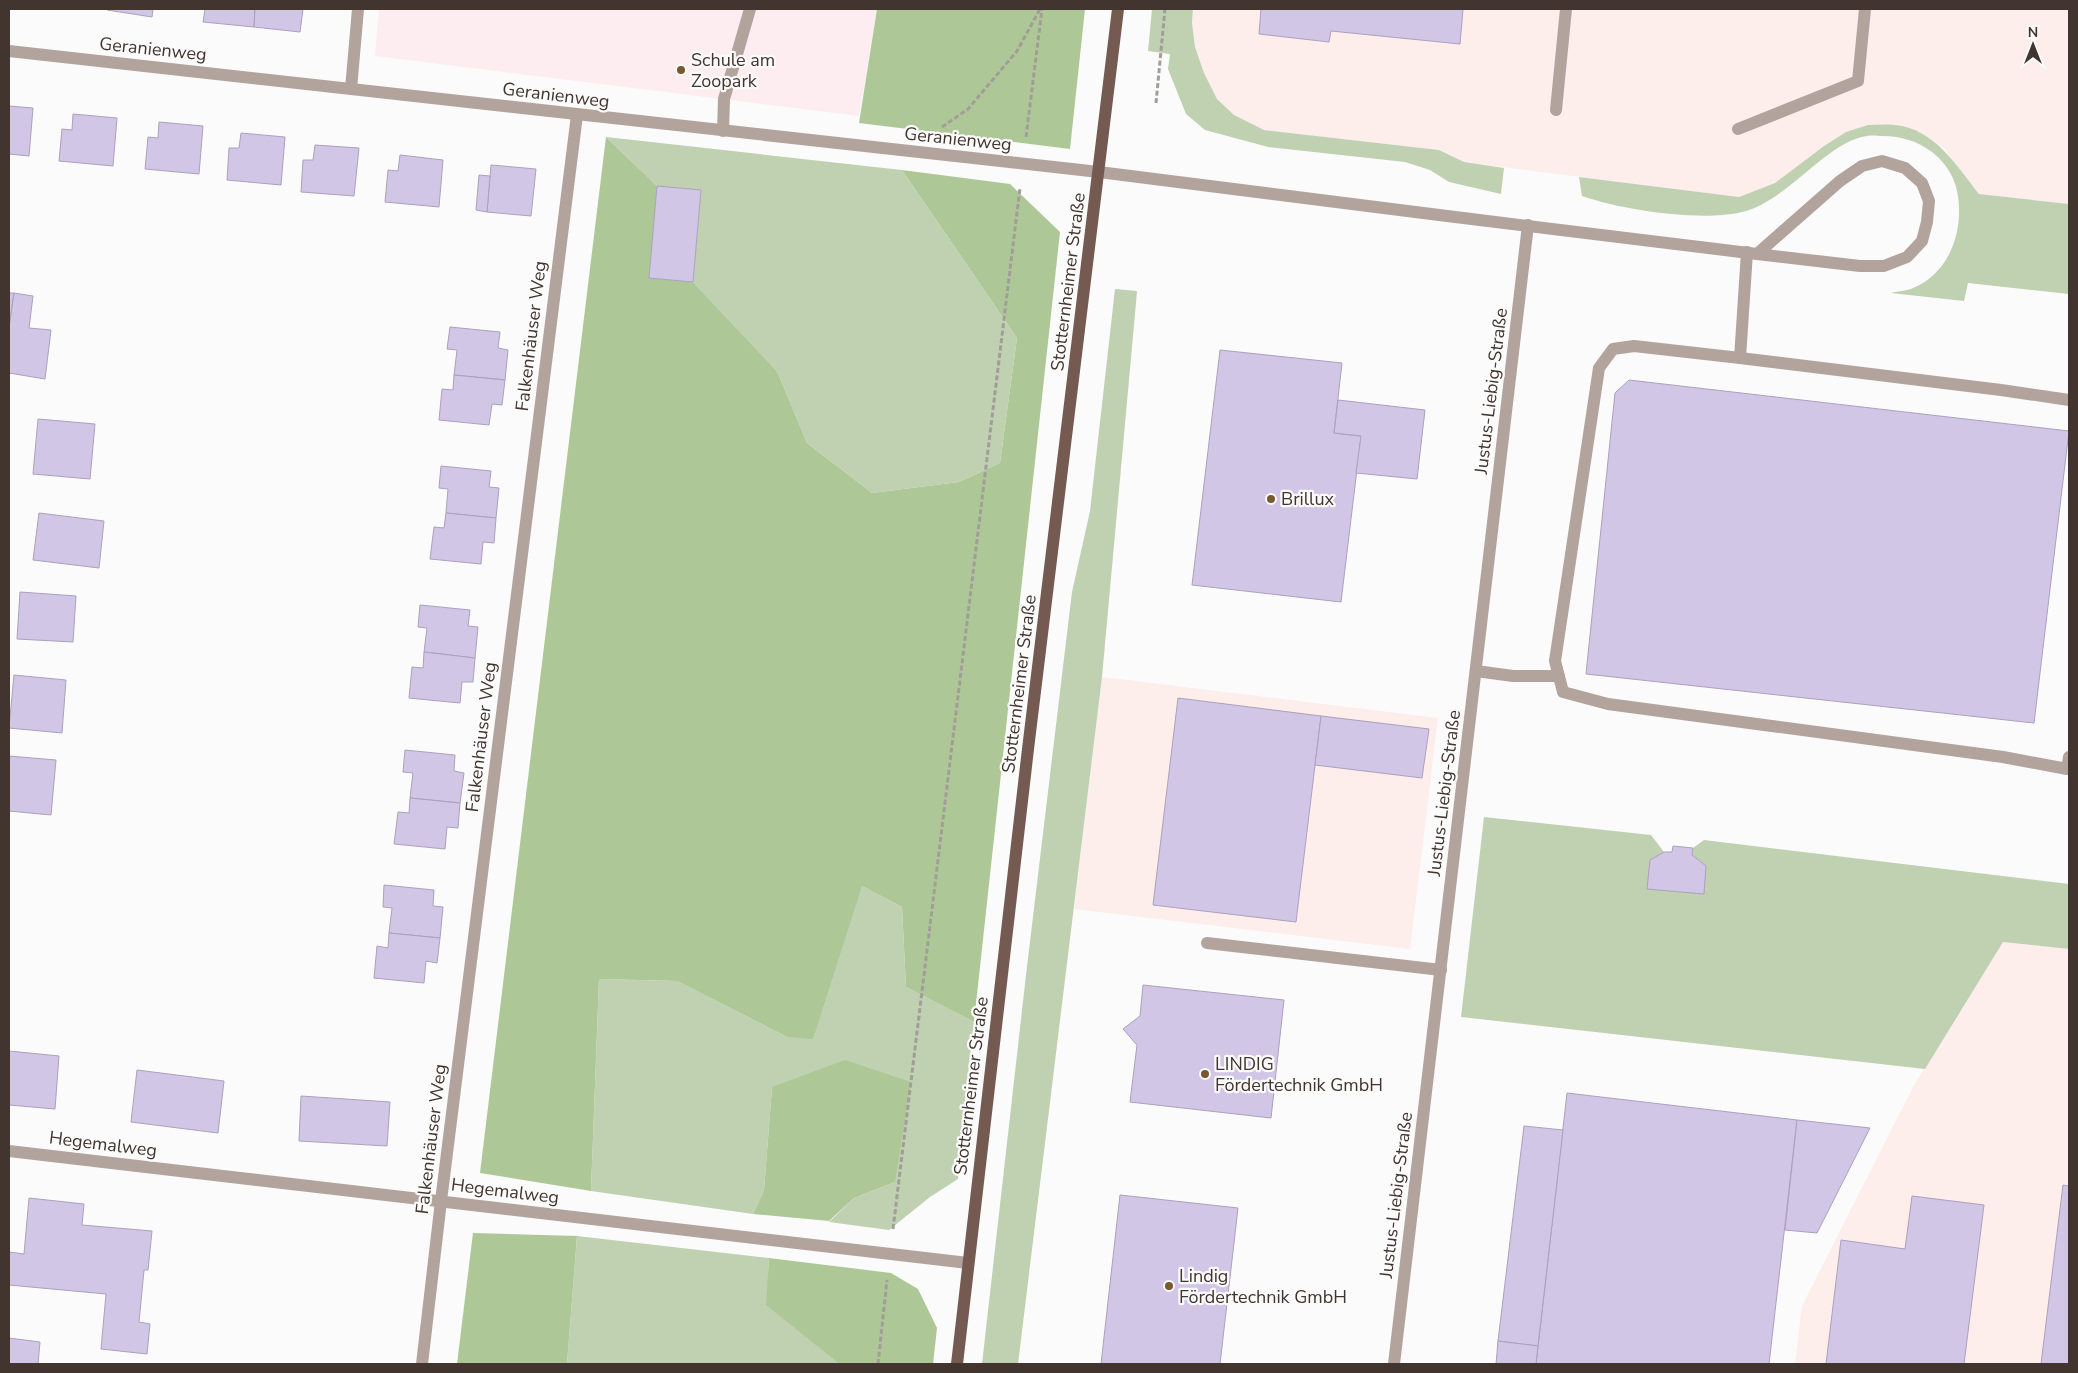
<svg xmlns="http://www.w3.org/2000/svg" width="2078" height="1373" font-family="'Nunito Sans',sans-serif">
	<rect width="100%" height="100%" fill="#fbfbfb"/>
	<!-- industrial -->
	<g fill="#fdedeb">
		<path d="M1194 9H2069V204L1979 194 1944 148 1919 131 1846 132 1824 146 1775 183 1739 197 1464 162 1439 150 1264 130 1234 115 1217 99 1204 73 1195 47 1192 23Z"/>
		<path d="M1102 677 1438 718 1410 949 1074 909Z"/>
		<path d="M2003 942 2069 949V1364H1795L1802 1306 1914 1085Z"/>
	</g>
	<!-- education -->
	<path fill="#fdedf1" d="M379 9H877L859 116 375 56Z"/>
	<!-- green -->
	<g fill="#bfd1b1">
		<path d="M1152 9H1193L1192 23 1195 47 1204 73 1217 99 1234 115 1264 130 1439 150 1464 162 1504 168 1501 194 1449 182 1430 170 1405 162 1268 147 1205 130 1186 114 1168 69 1170 54 1148 51Z"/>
		<path d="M1868 125C1877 125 1886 124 1895 125 1935 129 1956 165 1979 194L2069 204V294L1968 283 1964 301 1891 293C1898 291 1907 291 1913 288 1943 276 1958 245 1959 215 1960 189 1953 169 1932 152 1917 141 1901 136 1883 136 1878 136 1872 135 1867 136 1827 141 1788 201 1742 212 1701 222 1622 210 1582 196L1579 177 1739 197 1775 183 1824 146 1846 132Z"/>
		<path d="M606 137 902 170 1017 338 1000 463 959 482 872 493 807 443 777 371 693 282 701 190 657 186Z"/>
		<path d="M1115 289 1137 291 1136 303 1102 677 1018 1364H982L1026 975 1072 592 1090 511Z"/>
		<path d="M1484 817 1651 835 1664 852 1650 861 1648 889 1703 894 1706 866 1692 855 1693 848 1704 840 2069 884V949L2003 942 1925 1069 1461 1017Z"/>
		<path d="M862 886 902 907 906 987 974 1022 965 1101 958 1179 930 1197 889 1230 829 1222 854 1198 895 1182 772 1087 764 1190 753 1214 591 1191 599 979 677 981 787 1037Z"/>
		<path d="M577 1236 769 1258 767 1305 839 1364H567Z"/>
	</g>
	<!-- forest -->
	<g fill="#adc896">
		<path d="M877 9H1085L1070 149 859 123Z"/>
		<path d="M606 137 657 186 650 278 693 282 777 371 807 443 872 493 959 482 1000 463 1017 338 902 170 1010 184 1060 232 974 1022 906 987 902 907 862 886 813 1039 787 1037 677 981 599 979 591 1191 480 1173Z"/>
		<path d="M845 1060 911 1082 895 1182 854 1198 829 1221 753 1214 764 1190 772 1087Z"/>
		<path d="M473 1233 577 1236 567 1364H457Z"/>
		<path d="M769 1258 891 1273 918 1289 937 1328 933 1364H839L766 1305Z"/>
	</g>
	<!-- building -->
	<g fill="#d1c6e5" stroke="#aca0be">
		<path d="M107 9H153L152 17 107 10Z"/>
		<path d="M205 9H255L254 27 203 22Z"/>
		<path d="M255 9H303L300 32 254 27Z"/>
		<path d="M1261 9H1463L1460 44 1331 31 1329 42 1259 34Z"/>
		<path d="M9 106 33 108 29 156 9 154Z"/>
		<path d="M73 114 117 118 113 166 59 161 62 129 72 130Z"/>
		<path d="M159 122 203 126 199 174 145 169 148 137 158 138Z"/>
		<path d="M241 133 285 137 281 185 227 180 229 148H239Z"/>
		<path d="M315 145 359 148 354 196 301 192 303 160H313Z"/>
		<path d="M400 155 443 160 439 207 385 202 388 170 398 171Z"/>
		<path d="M491 165 536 169 531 216 487 212Z"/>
		<path d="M479 175 490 176 487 212 476 210Z"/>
		<path d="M657 186 701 190 693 282 649 278Z"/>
		<path d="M9 293H14L9 328Z"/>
		<path d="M14 293 33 296 29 328 51 330 45 379 9 373V328Z"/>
		<path d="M450 327 500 332 498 348 508 350 505 380 454 375 457 350 447 349Z"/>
		<path d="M1220 350 1342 363 1334 433 1361 436 1341 602 1192 585Z"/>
		<path d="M454 375 505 380 502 405 492 404 489 425 439 420 442 389 453 390Z"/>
		<path d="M1629 380 2069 431 2034 723 1586 674 1615 393Z"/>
		<path d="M1338 400 1425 410 1417 479 1356 473 1361 436 1334 433Z"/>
		<path d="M38 419 95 424 90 479 33 474Z"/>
		<path d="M441 466 491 471 489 487 499 488 496 518 446 513 448 489 439 488Z"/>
		<path d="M39 513 104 521 99 568 33 560Z"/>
		<path d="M446 513 496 518 494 543 483 542 481 564 430 559 434 527 444 528Z"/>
		<path d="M20 592 76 596 73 642 17 639Z"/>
		<path d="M420 605 470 610 468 626 478 627 475 658 424 652 427 628 418 627Z"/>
		<path d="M424 652 475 658 473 682H462L460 703 409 698 412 667 423 668Z"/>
		<path d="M14 675 66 680 62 733 9 728Z"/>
		<path d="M1178 698 1321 716 1296 922 1153 905Z"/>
		<path d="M1321 716 1429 729 1422 778 1315 765Z"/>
		<path d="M405 750 455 755 454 771 464 773 460 803 410 798 413 773 403 772Z"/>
		<path d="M9 756 56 760 51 815 9 811Z"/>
		<path d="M410 798 460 803 458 828 447 827 445 849 394 844 398 812 409 813Z"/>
		<path d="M1673 846 1693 848 1692 855 1706 866 1704 894 1647 889 1650 860 1664 852H1672Z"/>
		<path d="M384 885 434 890 433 906 443 907 440 938 389 933 392 908 383 907Z"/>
		<path d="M389 933 440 938 437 963 426 961 424 983 374 978 377 946 388 948Z"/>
		<path d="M1143 985 1284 1000 1271 1118 1130 1102 1137 1045 1123 1029 1140 1016Z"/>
		<path d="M9 1051 59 1056 55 1109 9 1105Z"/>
		<path d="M137 1070 224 1081 218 1133 131 1122Z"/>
		<path d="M1567 1093 1797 1120 1769 1364H1536Z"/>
		<path d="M301 1096 390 1102 387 1146 299 1141Z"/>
		<path d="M1797 1120 1870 1128 1817 1233 1785 1230Z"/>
		<path d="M1524 1126 1563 1130 1538 1346 1498 1341Z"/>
		<path d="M2063 1185 2069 1186V1364H2041Z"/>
		<path d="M1120 1195 1238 1208 1220 1364H1101Z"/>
		<path d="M1912 1196 1984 1205 1964 1364H1826L1841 1240 1905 1249Z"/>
		<path d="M29 1198 84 1204 82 1225 152 1231 148 1270H144L139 1322 150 1324 147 1354 101 1349 106 1294 9 1285V1252L24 1254Z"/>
		<path d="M9 1338 40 1342 38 1364H9Z"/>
		<path d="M1498 1341 1538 1346 1536 1364H1496Z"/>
	</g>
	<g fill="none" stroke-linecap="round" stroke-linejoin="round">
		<!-- path -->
		<g stroke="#a39d9a" stroke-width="3" stroke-dasharray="5 2.5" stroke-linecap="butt">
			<path d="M1156 103 1165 9"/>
			<path d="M942 127 968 109 1017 51 1040 9"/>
			<path d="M1026 137 1042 9"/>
			<path d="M893 1229 1020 188"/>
			<path d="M878 1364 887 1280"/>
		</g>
		<!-- minor -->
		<g stroke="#b2a39d" stroke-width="12">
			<path d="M9 51 1099 172 1447 216 1757 254 1860 266H1884L1907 257 1922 241 1927 222 1929 201 1922 183 1905 168 1882 161 1862 166 1840 181 1757 254"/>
			<path d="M351 89 358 9"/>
			<path d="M1556 110 1566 9"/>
			<path d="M1738 129 1858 81 1865 9"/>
			<path d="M723 131 724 99 750 9"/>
			<path d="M1740 358 1747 252"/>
			<path d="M2069 400 2001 390 1740 358 1634 346 1613 349 1599 368 1555 661 1563 692 1608 704 2003 757 2067 769 2069 757"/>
			<path d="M1476 671 1513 676H1559"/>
			<path d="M1207 943 1441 970"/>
			<path d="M9 1151 968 1263"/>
			<path d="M422 1364 441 1201 577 115"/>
			<path d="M1394 1364 1528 225"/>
		</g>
		<!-- major -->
		<path stroke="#755a51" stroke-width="12" d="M957 1364 1028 749 1118 9"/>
	</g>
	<!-- markers -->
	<g fill="#78592e" stroke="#fbfbfb" stroke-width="2">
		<circle cx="681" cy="70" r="5"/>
		<circle cx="1271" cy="499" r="5"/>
		<circle cx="1205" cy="1074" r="5"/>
		<circle cx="1169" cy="1286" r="5"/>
	</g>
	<g text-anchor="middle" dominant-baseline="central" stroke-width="4.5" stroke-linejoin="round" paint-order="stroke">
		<!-- street labels -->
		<g font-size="18" fill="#42342e" stroke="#fbfbfb">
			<text transform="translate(153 49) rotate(6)">Geranienweg</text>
			<text transform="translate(556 95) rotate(7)">Geranienweg</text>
			<text transform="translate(958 139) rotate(6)">Geranienweg</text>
			<text transform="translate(1068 282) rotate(-83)">Stotternheimer Straße</text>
			<text transform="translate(531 336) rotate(-83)">Falkenhäuser Weg</text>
			<text transform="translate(1491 391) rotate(-83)">Justus-Liebig-Straße</text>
			<text transform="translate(1019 684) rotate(-83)">Stotternheimer Straße</text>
			<text transform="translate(481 737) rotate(-83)">Falkenhäuser Weg</text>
			<text transform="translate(1444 793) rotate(-83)">Justus-Liebig-Straße</text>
			<text transform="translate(971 1086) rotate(-83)">Stotternheimer Straße</text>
			<text transform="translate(431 1139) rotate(-83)">Falkenhäuser Weg</text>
			<text transform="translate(103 1144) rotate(7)">Hegemalweg</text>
			<text transform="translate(505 1191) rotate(7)">Hegemalweg</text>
			<text transform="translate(1396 1195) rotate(-83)">Justus-Liebig-Straße</text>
		</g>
		<!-- poi labels -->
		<g font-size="18" fill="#42342e" stroke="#fbfbfb" text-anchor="start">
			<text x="691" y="60">Schule am<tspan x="691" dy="21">Zoopark</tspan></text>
			<text x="1281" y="499">Brillux</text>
			<text x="1215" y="1064">LINDIG<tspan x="1215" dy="21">Fördertechnik GmbH</tspan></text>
			<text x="1179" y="1276">Lindig<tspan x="1179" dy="21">Fördertechnik GmbH</tspan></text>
		</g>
	</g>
	<!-- border -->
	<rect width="2078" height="1373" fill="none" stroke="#42342e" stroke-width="20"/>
	<!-- north arrow -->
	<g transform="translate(2033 45)" stroke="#fbfbfb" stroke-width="4" paint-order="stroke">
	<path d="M0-4L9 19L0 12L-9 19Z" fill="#42342e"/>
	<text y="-8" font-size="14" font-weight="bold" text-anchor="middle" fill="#42342e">N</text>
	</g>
</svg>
